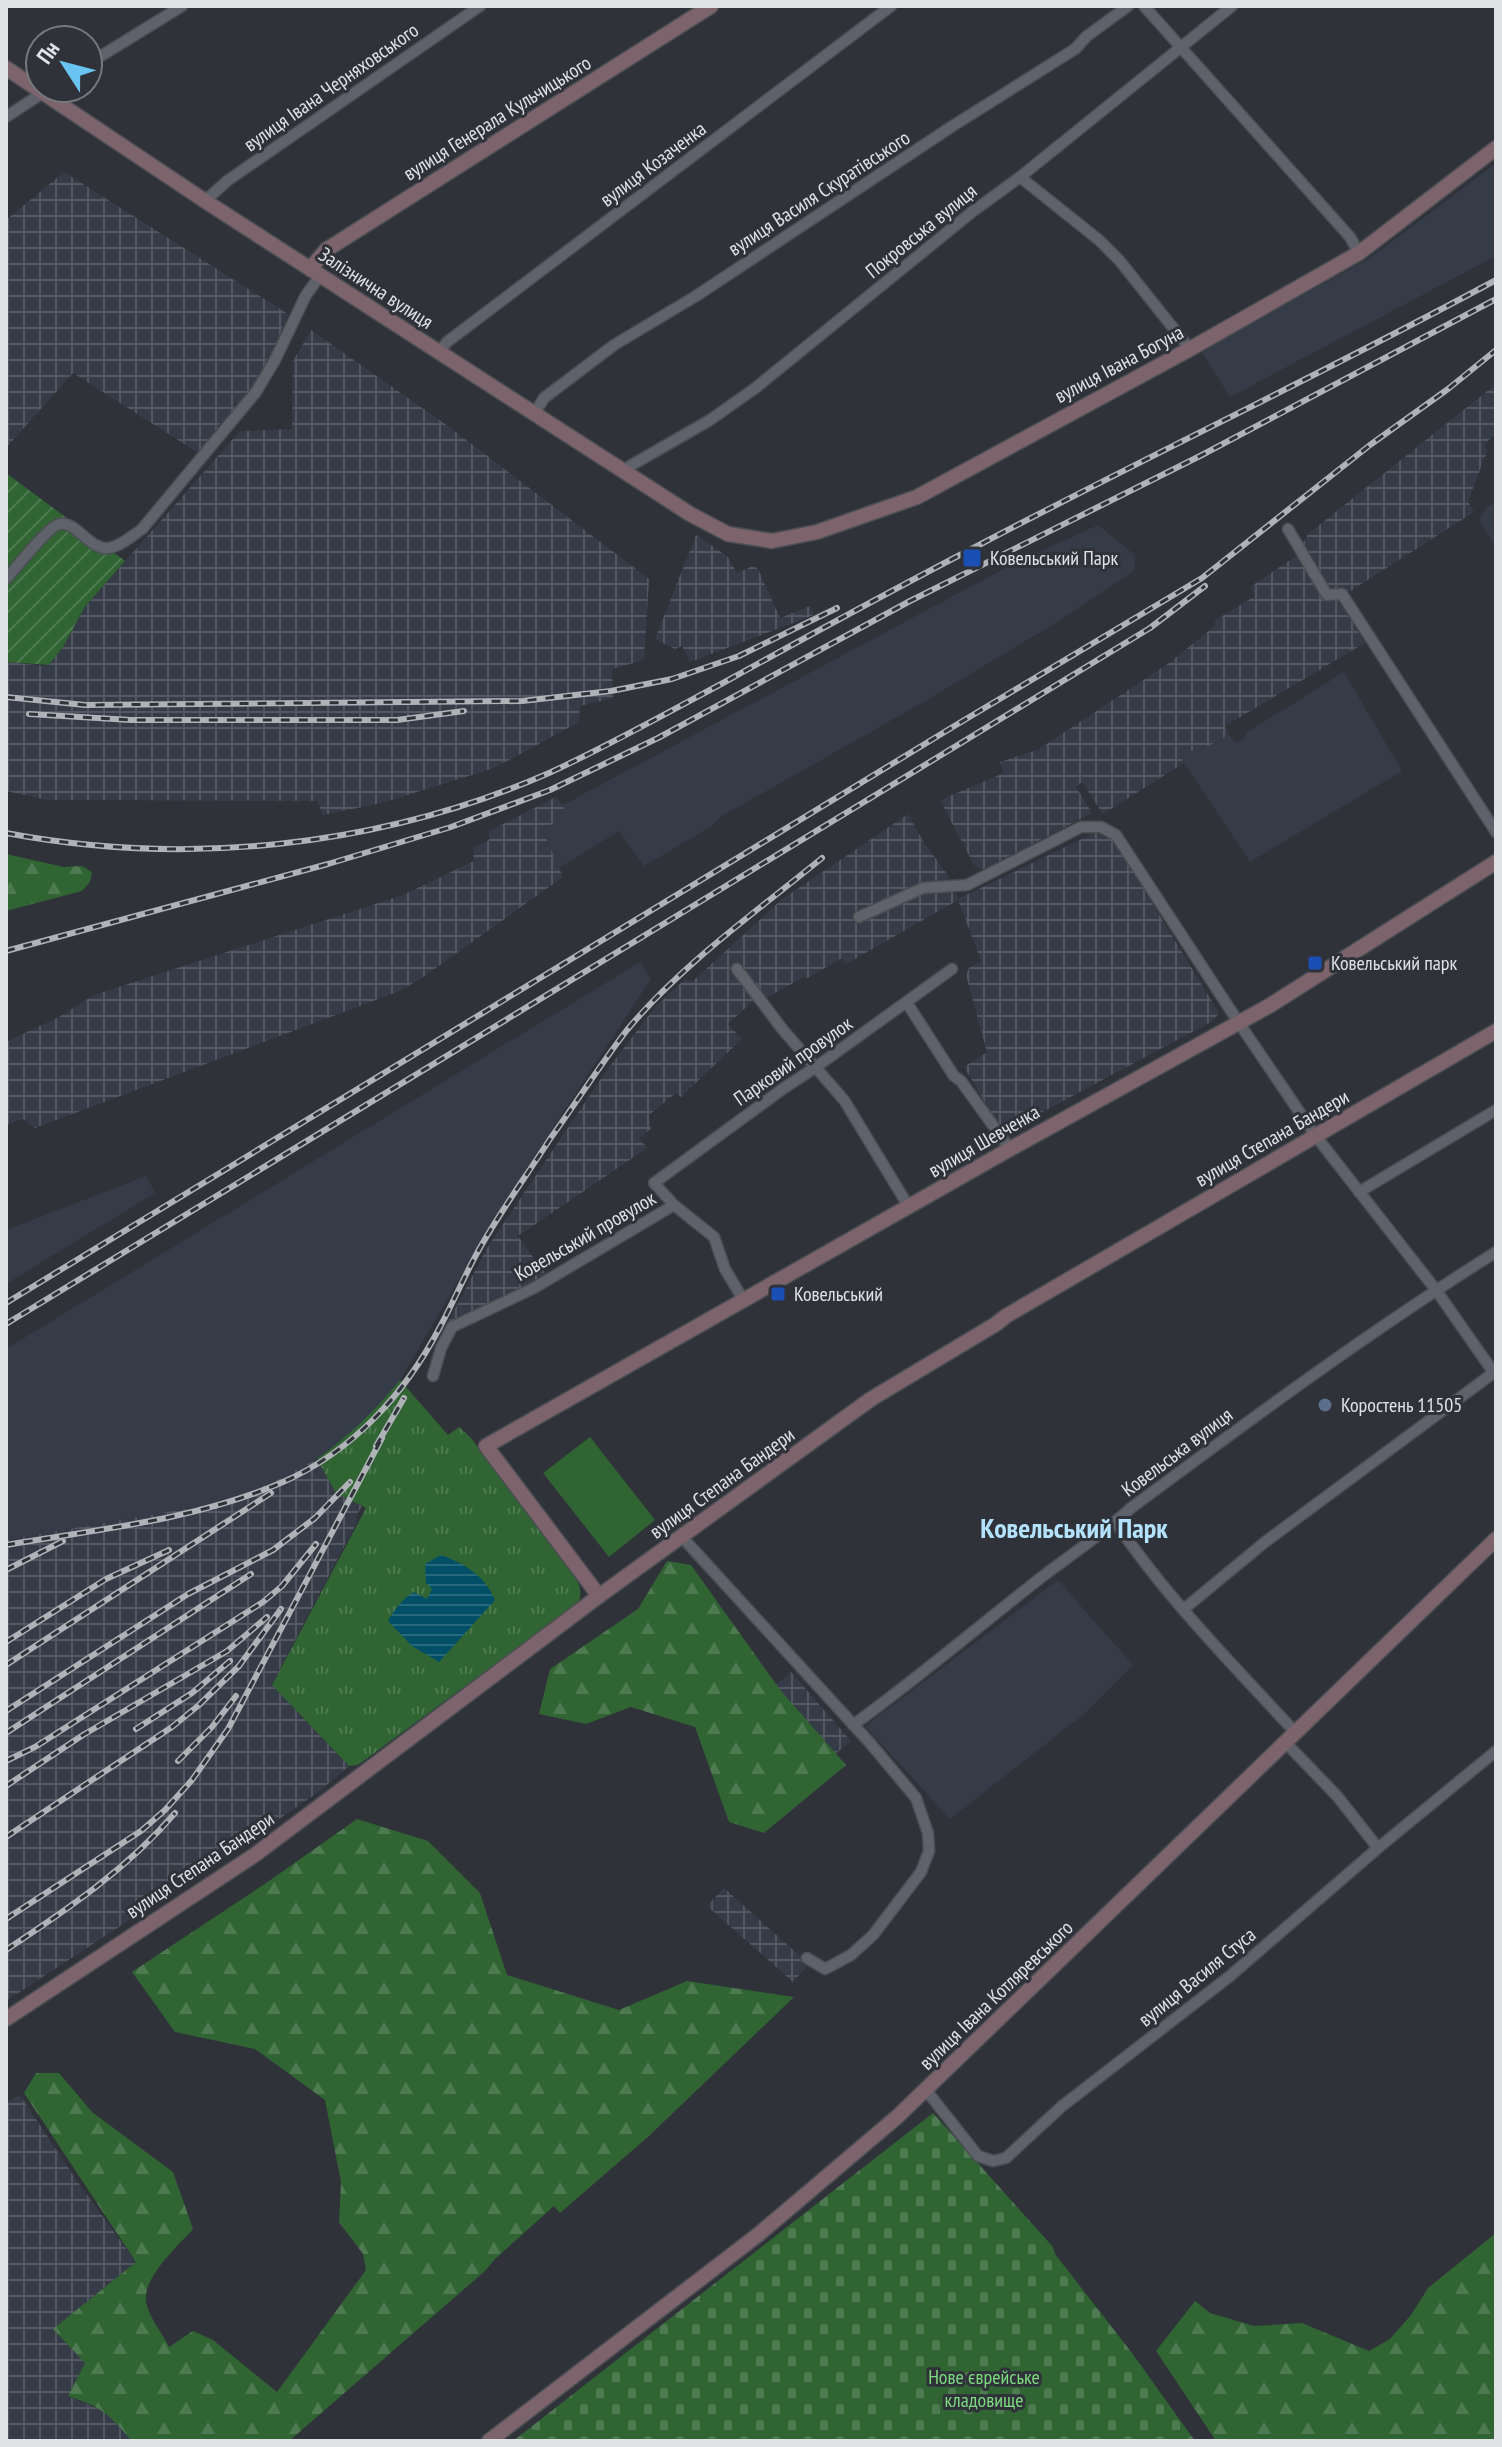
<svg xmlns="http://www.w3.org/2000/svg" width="1502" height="2447" font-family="'PT Sans Narrow',sans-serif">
	<defs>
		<pattern id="industrial-grid" width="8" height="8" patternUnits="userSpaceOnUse" patternTransform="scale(2)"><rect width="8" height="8" fill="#353b47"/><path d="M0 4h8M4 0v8" fill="none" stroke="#525762"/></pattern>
		<pattern id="grass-tufts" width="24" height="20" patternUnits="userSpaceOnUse" patternTransform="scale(2)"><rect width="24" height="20" fill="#306433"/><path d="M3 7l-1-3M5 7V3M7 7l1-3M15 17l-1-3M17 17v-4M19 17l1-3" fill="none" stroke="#4e7a51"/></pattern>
		<pattern id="forest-firs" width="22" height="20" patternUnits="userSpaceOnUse" patternTransform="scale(2)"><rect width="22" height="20" fill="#306433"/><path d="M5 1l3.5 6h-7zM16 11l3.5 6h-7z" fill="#4e7a51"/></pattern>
		<pattern id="cemetery-stones" width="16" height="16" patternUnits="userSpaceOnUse" patternTransform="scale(2)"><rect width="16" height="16" fill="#306433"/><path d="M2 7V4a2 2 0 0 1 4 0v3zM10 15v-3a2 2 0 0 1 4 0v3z" fill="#4e7a51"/></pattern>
		<pattern id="garden-furrows" width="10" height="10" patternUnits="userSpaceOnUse" patternTransform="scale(2)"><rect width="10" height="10" fill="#306433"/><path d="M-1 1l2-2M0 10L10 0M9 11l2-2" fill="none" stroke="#4e7a51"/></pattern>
		<pattern id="water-rules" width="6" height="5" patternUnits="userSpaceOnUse" patternTransform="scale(2)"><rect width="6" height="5" fill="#014f66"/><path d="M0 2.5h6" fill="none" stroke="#26687c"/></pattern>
	</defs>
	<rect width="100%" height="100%" fill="#2f3239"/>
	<!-- built -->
	<g fill="#353b47">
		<path d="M1496 163V256L1230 397 1201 351 1370 258Z"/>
		<path d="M1496 502V547L1479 520 1486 508Z"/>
		<path d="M1098 525 1135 555 1134 571 1054 624 922 703 722 816 710 827 644 866 619 831 559 868 542 829 566 817 563 805 1011 565Z"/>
		<path d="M1344 672 1402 771 1250 862 1180 757 1196 749 1197 752 1229 735 1236 743 1245 738 1246 733Z"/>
		<path d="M640 962 651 979 504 1203 400 1380 377 1408 351 1433 317 1459 275 1481 241 1495 196 1507 6 1540V1349Z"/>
		<path d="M146 1176 155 1193 6 1284V1230Z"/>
		<path d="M1058 1580 1133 1665 1084 1714 950 1819 865 1726Z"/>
	</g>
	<!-- industrial -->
	<g fill="url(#industrial-grid)">
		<path d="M64 172 288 314 263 377 255 390 219 425 200 454 73 373 6 448V220Z"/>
		<path d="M311 330 448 426 649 579 644 660 612 669 613 698 580 706 579 721 577 723 537 745 494 768 382 803 322 815 318 801 47 800 6 791V662L46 666 63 647 84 608 240 431 292 429 293 361Z"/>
		<path d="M1496 384V433L1485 444 1487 451 1468 502 1474 512 1338 599 1365 643 1225 726 1229 735 1197 752 1195 749 1181 757 1184 763 1103 814 1082 782 1076 787 1092 813 982 870 974 865 940 800 1004 773 1000 762 1039 749 1169 663 1216 625 1214 621 1255 596 1250 587 1296 556 1308 534Z"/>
		<path d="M696 535 727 556 737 573 753 566 758 569 780 618 810 606 814 615 690 662 682 646 675 649 655 639Z"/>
		<path d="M556 797 563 805 567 817 542 829 563 877 419 980 397 992 35 1128 23 1119 6 1125V1042L59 1017 94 995 403 895 474 861 473 848 489 840V831Z"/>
		<path d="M908 814 923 841 947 874 958 899 1094 833 1112 837 1219 1013 1213 1021 1003 1133 964 1067 987 1052 966 975 969 968 981 961 958 900 846 964 842 958 808 978 804 977 766 998 753 1001 728 1024 742 1039 681 1097 676 1093 649 1115 651 1129 639 1138 647 1148 518 1236 547 1276 445 1328 487 1248 604 1074 655 1007 685 979 692 982 781 900Z"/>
		<path d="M317 1459 336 1493 362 1506 357 1515V1522L272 1684 349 1766 317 1793 186 1883 6 2001V1540L196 1507 241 1495 275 1481Z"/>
		<path d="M791 1672 851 1741 833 1756 773 1687Z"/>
		<path d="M724 1888 809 1964 793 1982 707 1906Z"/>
		<path d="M20 2095 77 2181 136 2262 53 2329 85 2363 68 2396 106 2412 132 2441H6V2103Z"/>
	</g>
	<!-- grass -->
	<path fill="url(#grass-tufts)" d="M400 1380 448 1435 459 1427 471 1438 564 1562C573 1575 586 1587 578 1603L358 1765 349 1766 272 1685 366 1508 336 1493 317 1459C349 1436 375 1411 400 1380Z"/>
	<!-- forest -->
	<g fill="url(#forest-firs)">
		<path d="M6 854 64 867 82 866 92 872 90 882 82 891 6 911Z"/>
		<path d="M667 1561 691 1565 781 1691 846 1765 764 1833 729 1822 695 1727 631 1707 586 1724 539 1714 550 1669 638 1609Z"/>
		<path d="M357 1819 428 1841 480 1893 507 1975 619 2010 687 1981 794 1997 649 2136 560 2213 554 2206 495 2259 485 2271 289 2441H132C108 2414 104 2408 68 2396L85 2363 53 2329 136 2262 24 2093 36 2073H59L92 2112 173 2172 193 2229C178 2246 142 2278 146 2302 149 2318 162 2332 169 2347L193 2331 213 2340 277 2392 366 2270 363 2254 339 2222 341 2182 325 2100 255 2049 175 2032 132 1972 269 1881Z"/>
		<path d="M1496 2233V2441H1216L1156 2351 1195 2301 1210 2313 1254 2326 1302 2323 1369 2351 1390 2339 1411 2315 1428 2288Z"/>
	</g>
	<!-- cemetery -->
	<path fill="url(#cemetery-stones)" d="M933 2113 1053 2247 1055 2254 1132 2353 1195 2441H513Z"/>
	<!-- park -->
	<path fill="#306433" d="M590 1437 655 1520 609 1557 543 1473Z"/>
	<!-- garden -->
	<path fill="url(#garden-furrows)" d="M6 473 125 561 84 608 63 647 49 665 6 662Z"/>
	<!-- water -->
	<path fill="url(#water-rules)" d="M441 1555C465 1564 485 1576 495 1600L439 1662 412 1646 388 1621C395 1609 402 1599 414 1592L427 1599 432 1589 426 1583 425 1564Z"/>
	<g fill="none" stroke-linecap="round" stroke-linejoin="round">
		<defs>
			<g id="street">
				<path d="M1144 6 1350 237 1359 253"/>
				<path d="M88 64 182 6"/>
				<path d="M6 117 50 88"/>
				<path d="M1020 177 1099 240 1119 260 1190 349"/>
				<path d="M205 201 227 181 480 6"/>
				<path d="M439 352 447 342 891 6"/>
				<path d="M534 414 544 398 614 345 696 296 951 127 1075 49 1087 36 1128 6"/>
				<path d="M623 470 710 420 754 389 972 212 1020 177 1232 6"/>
				<path d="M1288 529 1327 595 1342 594 1496 832"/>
				<path d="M6 579C16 568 48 527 59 524 76 520 90 551 109 548 121 546 132 536 142 529L256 392 275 360 306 295 320 276"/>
				<path d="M859 917 923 888 967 885 1081 827H1101L1116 835 1239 1023 1315 1135 1436 1290 1494 1373"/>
				<path d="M737 969 783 1030 844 1100 909 1207"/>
				<path d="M907 1003 954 1076 961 1081 1010 1149"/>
				<path d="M1359 1192 1496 1110"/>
				<path d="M744 1301 725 1269 714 1237 674 1205 654 1183 784 1088 816 1067 952 969"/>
				<path d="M433 1376 441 1348 452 1327 534 1288 674 1205"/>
				<path d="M1116 1523C1167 1598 1233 1665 1295 1732"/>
				<path d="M682 1537 870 1743 916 1798 928 1833 929 1851 921 1872 873 1935 851 1955 825 1969 807 1958"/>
				<path d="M1184 1609 1265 1542 1496 1371"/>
				<path d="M853 1725C918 1678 979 1626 1043 1576 1072 1554 1104 1533 1131 1508 1251 1419 1370 1331 1496 1252"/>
				<path d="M1285 1742 1337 1796 1378 1848"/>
				<path d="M926 2090 978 2156 993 2161 1006 2158 1061 2107 1230 1976 1378 1848 1496 1751"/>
			</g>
			<g id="secondary">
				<path d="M6 68 205 201 690 514 728 534 772 541 817 532 917 497 1190 349 1359 253 1496 148"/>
				<path d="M310 269 326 250 711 6"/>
				<path d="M599 1596 486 1446 1010 1149 1269 1006 1496 862"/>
				<path d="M6 2019 256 1854 599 1596 871 1399 996 1324 1006 1316 1496 1031"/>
				<path d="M489 2441 759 2234 897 2117 1496 1539"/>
			</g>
		</defs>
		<!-- street casing -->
		<use href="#street" stroke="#4b4e53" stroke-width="13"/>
		<!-- secondary casing -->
		<use href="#secondary" stroke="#4b4e53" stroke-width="17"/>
		<!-- street -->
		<use href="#street" stroke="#5f626a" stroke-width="10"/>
		<!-- secondary -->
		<use href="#secondary" stroke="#7c636c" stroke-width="14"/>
		<defs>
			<g id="rail">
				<path d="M6 697 85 705 522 701 611 691 672 679 739 656 837 608"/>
				<path d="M29 714 131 720H397L464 711"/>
				<path d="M6 833C187 867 380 847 549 773 608 746 665 714 723 683 808 636 894 589 981 544 1152 454 1326 372 1496 280"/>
				<path d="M6 951 328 864 451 827 550 790 658 738 910 601 1200 456 1496 299"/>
				<path d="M6 1303 956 725 1202 578 1370 445 1448 389 1496 350"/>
				<path d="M6 1324 1150 628 1205 586"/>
				<path d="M376 1446 404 1398"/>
				<path d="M6 1545C99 1529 196 1520 283 1482 353 1451 405 1394 440 1327 454 1301 466 1272 481 1246 502 1209 527 1175 550 1139 576 1103 600 1065 627 1030 682 964 756 912 822 858"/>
				<path d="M6 1570 63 1541"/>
				<path d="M6 1642 106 1579 169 1550"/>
				<path d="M6 1665 271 1493"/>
				<path d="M6 1711 188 1594 273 1550 315 1518 350 1482"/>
				<path d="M136 1729 192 1693 230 1661"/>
				<path d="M6 1733 251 1574"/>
				<path d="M6 1761 35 1747 263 1602 282 1586 316 1544"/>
				<path d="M178 1761 212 1727 236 1696"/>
				<path d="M6 1786 83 1735 227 1651 267 1617"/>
				<path d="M6 1837 172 1727 199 1705 239 1666 281 1609"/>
				<path d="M6 1919 141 1831 165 1810 192 1780 228 1729 382 1438"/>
				<path d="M6 1950C68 1909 127 1869 175 1813"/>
			</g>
		</defs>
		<!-- rail casing -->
		<use href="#rail" stroke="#afb2b7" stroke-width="6"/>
		<!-- rail -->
		<use href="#rail" stroke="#2f3239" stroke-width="3" stroke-dasharray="9" stroke-linecap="butt"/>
	</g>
	<!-- markers -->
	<g fill="#1a4fb4" stroke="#2f3239" stroke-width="3">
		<rect x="962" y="548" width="20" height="20" rx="4"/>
		<rect x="1307" y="955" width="16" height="16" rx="4"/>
		<rect x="770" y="1286" width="16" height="16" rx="4"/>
	</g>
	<circle fill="#5c6f8a" stroke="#2f3239" stroke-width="3" cx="1325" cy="1405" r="8"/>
	<g text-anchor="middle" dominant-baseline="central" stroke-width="6" stroke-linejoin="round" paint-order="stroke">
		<!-- street labels -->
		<g font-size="20" fill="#e0e2e6" stroke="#2f3239">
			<text transform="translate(331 87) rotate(-35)">вулиця Івана Черняховського</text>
			<text transform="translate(497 118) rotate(-32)">вулиця Генерала Кульчицького</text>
			<text transform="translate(653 164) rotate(-37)">вулиця Козаченка</text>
			<text transform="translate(819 193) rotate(-33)">вулиця Василя Скуратівського</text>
			<text transform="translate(921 231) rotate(-39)">Покровська вулиця</text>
			<text transform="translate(376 288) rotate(33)">Залізнична вулиця</text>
			<text transform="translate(1119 364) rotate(-28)">вулиця Івана Богуна</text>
			<text transform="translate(793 1061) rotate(-35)">Парковий провулок</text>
			<text transform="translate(1272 1138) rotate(-30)">вулиця Степана Бандери</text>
			<text transform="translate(984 1141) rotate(-30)">вулиця Шевченка</text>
			<text transform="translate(585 1236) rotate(-30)">Ковельський провулок</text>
			<text transform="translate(1177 1452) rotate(-37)">Ковельська вулиця</text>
			<text transform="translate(722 1483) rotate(-36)">вулиця Степана Бандери</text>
			<text transform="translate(200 1865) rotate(-34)">вулиця Степана Бандери</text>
			<text transform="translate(1197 1977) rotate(-39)">вулиця Василя Стуса</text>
			<text transform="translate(996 1995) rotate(-44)">вулиця Івана Котляревського</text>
		</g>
		<!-- poi labels -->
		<g font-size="20" fill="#e0e2e6" stroke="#2f3239" text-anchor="start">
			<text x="990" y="558">Ковельський Парк</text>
			<text x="1331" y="963">Ковельський парк</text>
			<text x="794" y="1294">Ковельський</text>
			<text x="1341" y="1405">Коростень 11505</text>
		</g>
		<!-- park labels -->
		<g font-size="20" fill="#7cdb7f" stroke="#2f3239">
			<text x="984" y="2377">Нове єврейське<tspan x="984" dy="23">кладовище</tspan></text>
		</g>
		<!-- district labels -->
		<g font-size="28" font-weight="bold" fill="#b3e2fc" stroke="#2f3239">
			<text x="1074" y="1527">Ковельський Парк</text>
		</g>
	</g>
	<!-- border -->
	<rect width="1502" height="2447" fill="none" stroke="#e0e2e6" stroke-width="16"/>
	<!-- north arrow -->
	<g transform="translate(64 64) rotate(306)"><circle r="38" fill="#2f3239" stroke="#76787e" stroke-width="2"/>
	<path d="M0-6L14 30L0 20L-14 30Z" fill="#69c4f1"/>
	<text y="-12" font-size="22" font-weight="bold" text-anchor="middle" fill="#e0e2e6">Пн</text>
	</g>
</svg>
